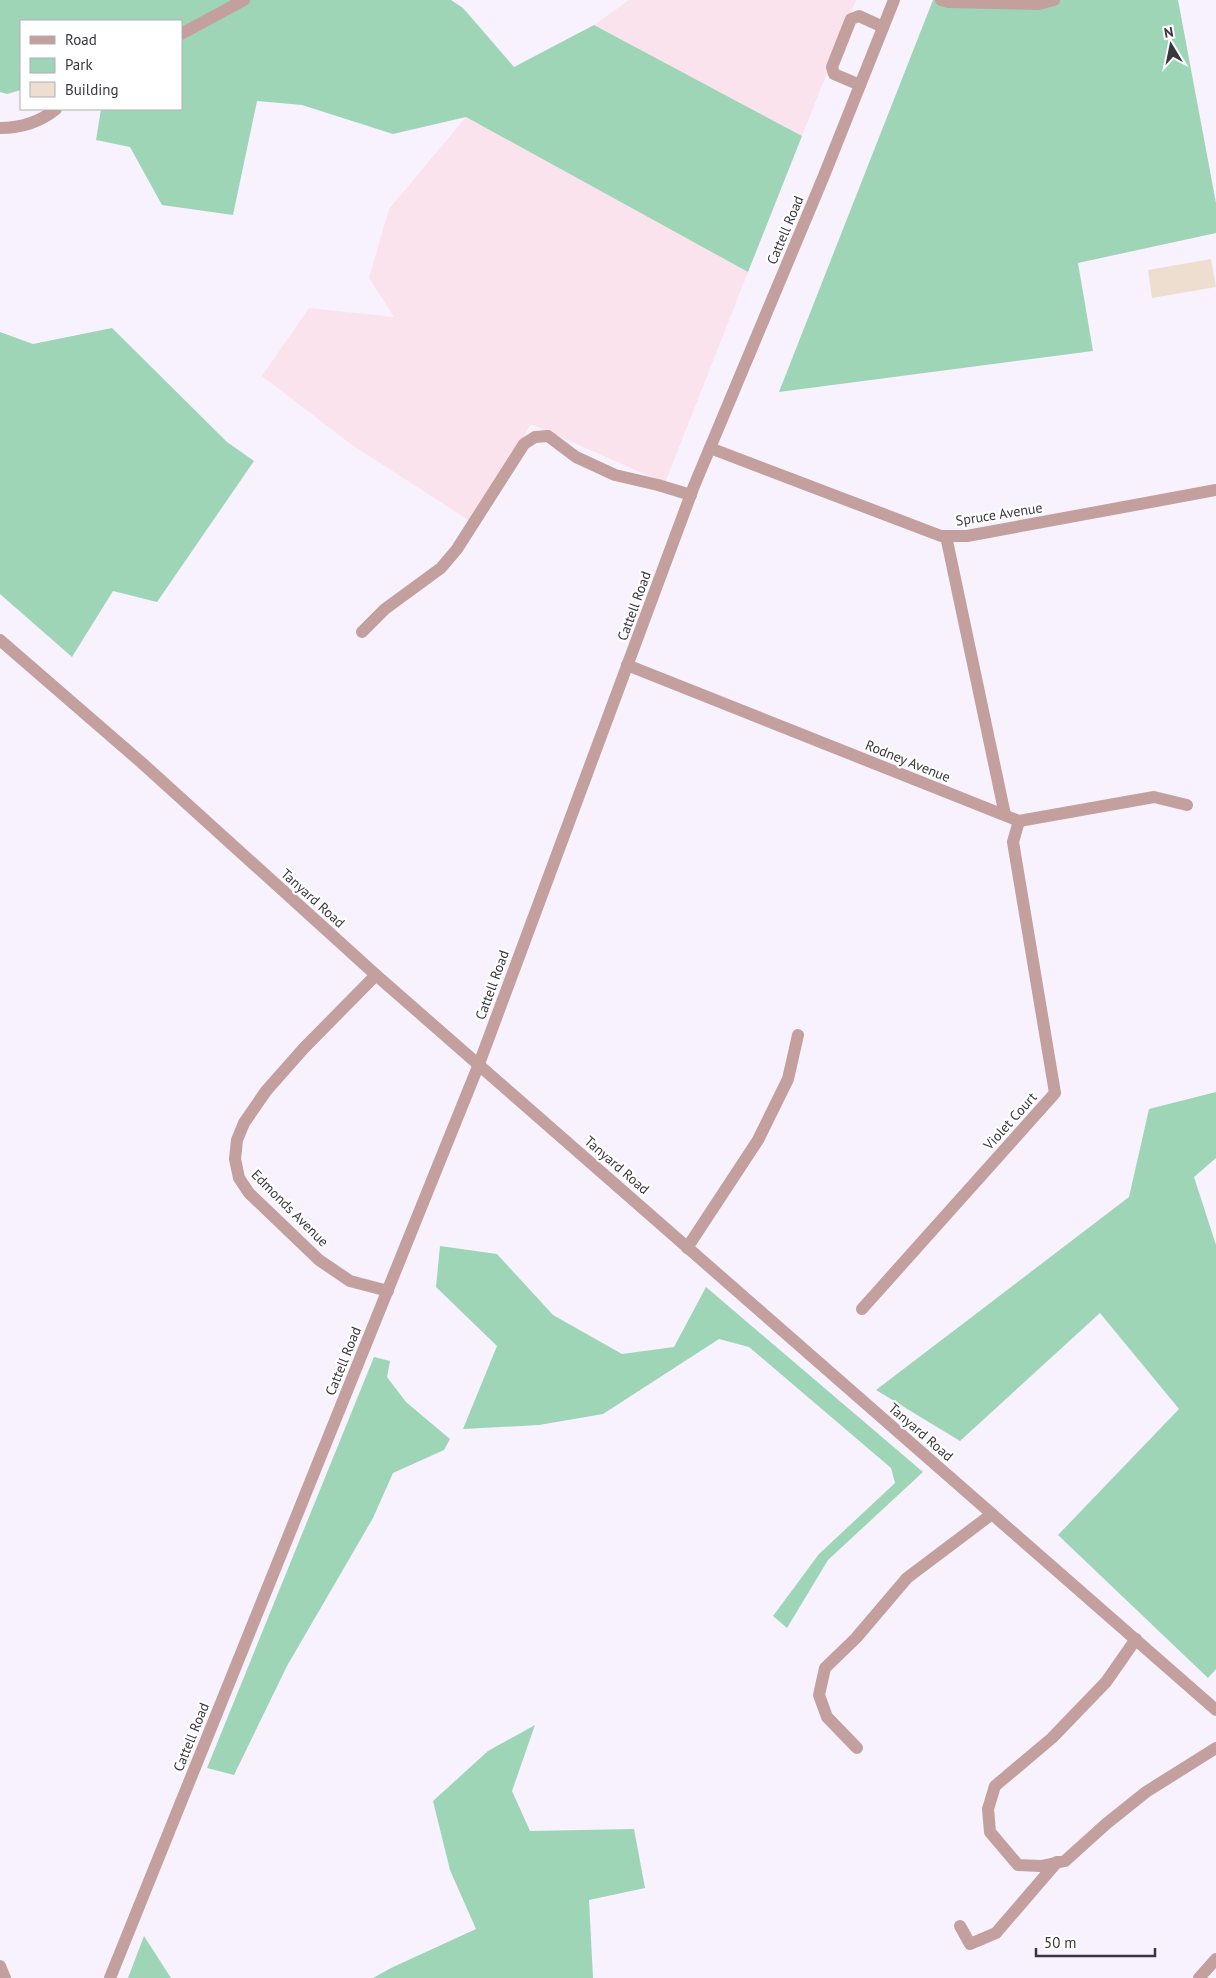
<svg xmlns="http://www.w3.org/2000/svg" width="1216" height="1978" font-family="'PT Sans',sans-serif">
	<rect width="100%" height="100%" fill="#f7f2fd"/>
	<!-- industrial -->
	<g fill="#fbe3ee">
		<path d="M629 0H856L802 136 594 25Z"/>
		<path d="M466 117 748 272 665 483 531 424 473 523 352 445 262 376 309 308 394 317 369 278 389 209Z"/>
	</g>
	<!-- green -->
	<g fill="#9ed5b6">
		<path d="M0 0H451L463 8 514 67 594 25 802 136 748 272 466 117 393 134 302 105 257 101 233 215 162 205 130 147 96 140 101 109H181V21H21V90L7 94 0 92Z"/>
		<path d="M933 0H1178L1216 203V233L1078 263 1093 351 779 392Z"/>
		<path d="M112 328 227 442 254 461 157 602 113 591 72 657 0 594V332L33 344Z"/>
		<path d="M1216 1092V1158L1194 1177 1216 1245V1669L1208 1678 1058 1535 1179 1409 1100 1313 960 1441 876 1390 1129 1197 1149 1109Z"/>
		<path d="M440 1246 497 1254 553 1315 622 1354 674 1347 706 1287 923 1472 828 1560 787 1628 773 1616 819 1554 895 1483 891 1468 749 1347 719 1339 603 1414 539 1425 463 1429 497 1346 436 1287Z"/>
		<path d="M374 1357 390 1361 387 1377 406 1402 450 1439 444 1450 393 1473 373 1518 287 1666 234 1775 207 1768Z"/>
		<path d="M535 1725 512 1791 530 1831 634 1829 645 1888 589 1900 593 1978H373L391 1968 476 1929 450 1870 433 1801 488 1751Z"/>
		<path d="M144 1936 171 1978H128Z"/>
	</g>
	<!-- building -->
	<path fill="#edded0" d="M1211 259 1216 287 1152 298 1148 270Z"/>
	<g fill="none" stroke-linecap="round" stroke-linejoin="round">
		<!-- minor -->
		<g stroke="#c39f9e" stroke-width="12">
			<path d="M941 0 948 2 1039 4 1054 0"/>
			<path d="M181 34 244 0"/>
			<path d="M860 85 834 74 832 67 851 19 859 16 883 27"/>
			<path d="M0 128C21 128 40 122 56 109"/>
			<path d="M710 448 941 536H967L1216 490"/>
			<path d="M946 536 1005 815"/>
			<path d="M362 632 385 609 441 568 457 549 524 444 535 437 548 436 576 457 615 475 658 485 691 495"/>
			<path d="M0 640 142 763 376 975 1216 1710"/>
			<path d="M627 665 1019 821 1154 797 1187 805"/>
			<path d="M376 975 304 1048 266 1091 244 1123 237 1140 235 1159 239 1178 249 1193 319 1260 350 1281 388 1291"/>
			<path d="M687 1248 758 1140 788 1079 798 1035"/>
			<path d="M862 1309 1055 1093 1013 842 1019 821"/>
			<path d="M1136 1639 1106 1682 1052 1738 995 1786 988 1809 990 1832 1018 1865 1041 1866 1065 1861 1106 1824 1146 1792 1216 1748"/>
			<path d="M857 1748 827 1717 819 1695 825 1668 856 1638 907 1578 992 1514"/>
			<path d="M960 1926 970 1944 996 1933 1057 1862"/>
			<path d="M0 1966 5 1978"/>
			<path d="M110 1978 479 1064 694 486 823 178 894 0"/>
			<path d="M1199 1978 1216 1959"/>
		</g>
	</g>
	<g text-anchor="middle" dominant-baseline="central" stroke-width="4.5" stroke-linejoin="round" paint-order="stroke">
		<!-- street labels -->
		<g font-size="14" fill="#39363d" stroke="#fff">
			<text transform="translate(785 230) rotate(-67)">Cattell Road</text>
			<text transform="translate(999 514) rotate(-9)">Spruce Avenue</text>
			<text transform="translate(634 606) rotate(-70)">Cattell Road</text>
			<text transform="translate(908 761) rotate(22)">Rodney Avenue</text>
			<text transform="translate(313 898) rotate(42)">Tanyard Road</text>
			<text transform="translate(492 985) rotate(-70)">Cattell Road</text>
			<text transform="translate(1010 1121) rotate(-48)">Violet Court</text>
			<text transform="translate(617 1165) rotate(41)">Tanyard Road</text>
			<text transform="translate(290 1208) rotate(45)">Edmonds Avenue</text>
			<text transform="translate(343 1361) rotate(-68)">Cattell Road</text>
			<text transform="translate(921 1432) rotate(41)">Tanyard Road</text>
			<text transform="translate(191 1737) rotate(-68)">Cattell Road</text>
		</g>
	</g>
	<!-- legend -->
	<rect x="20" y="20" width="162" height="90" fill="#ffffff" stroke="#b0afb1"/>
	<rect x="30" y="36" width="25" height="8" fill="#c39f9e" stroke="#b0afb1"/>
	<text x="65" y="45" font-size="15" fill="#39363d">Road</text>
	<rect x="30" y="58" width="25" height="15" fill="#9ed5b6" stroke="#b0afb1"/>
	<text x="65" y="70" font-size="15" fill="#39363d">Park</text>
	<rect x="30" y="82" width="25" height="15" fill="#edded0" stroke="#b0afb1"/>
	<text x="65" y="95" font-size="15" fill="#39363d">Building</text>
	<!-- north arrow -->
	<g transform="translate(1171 45) rotate(350)" stroke="#ffffff" stroke-width="4" paint-order="stroke">
	<path d="M0-4L9 19L0 12L-9 19Z" fill="#39363d"/>
	<text y="-8" font-size="14" font-weight="bold" text-anchor="middle" fill="#39363d">N</text>
	</g>
	<!-- scale -->
	<path d="M1036 1948v8h119v-8" fill="none" stroke="#39363d" stroke-width="2.5"/>
	<text x="1044" y="1948" font-size="15" fill="#39363d" stroke="#ffffff" stroke-width="4" paint-order="stroke">50 m</text>
</svg>
